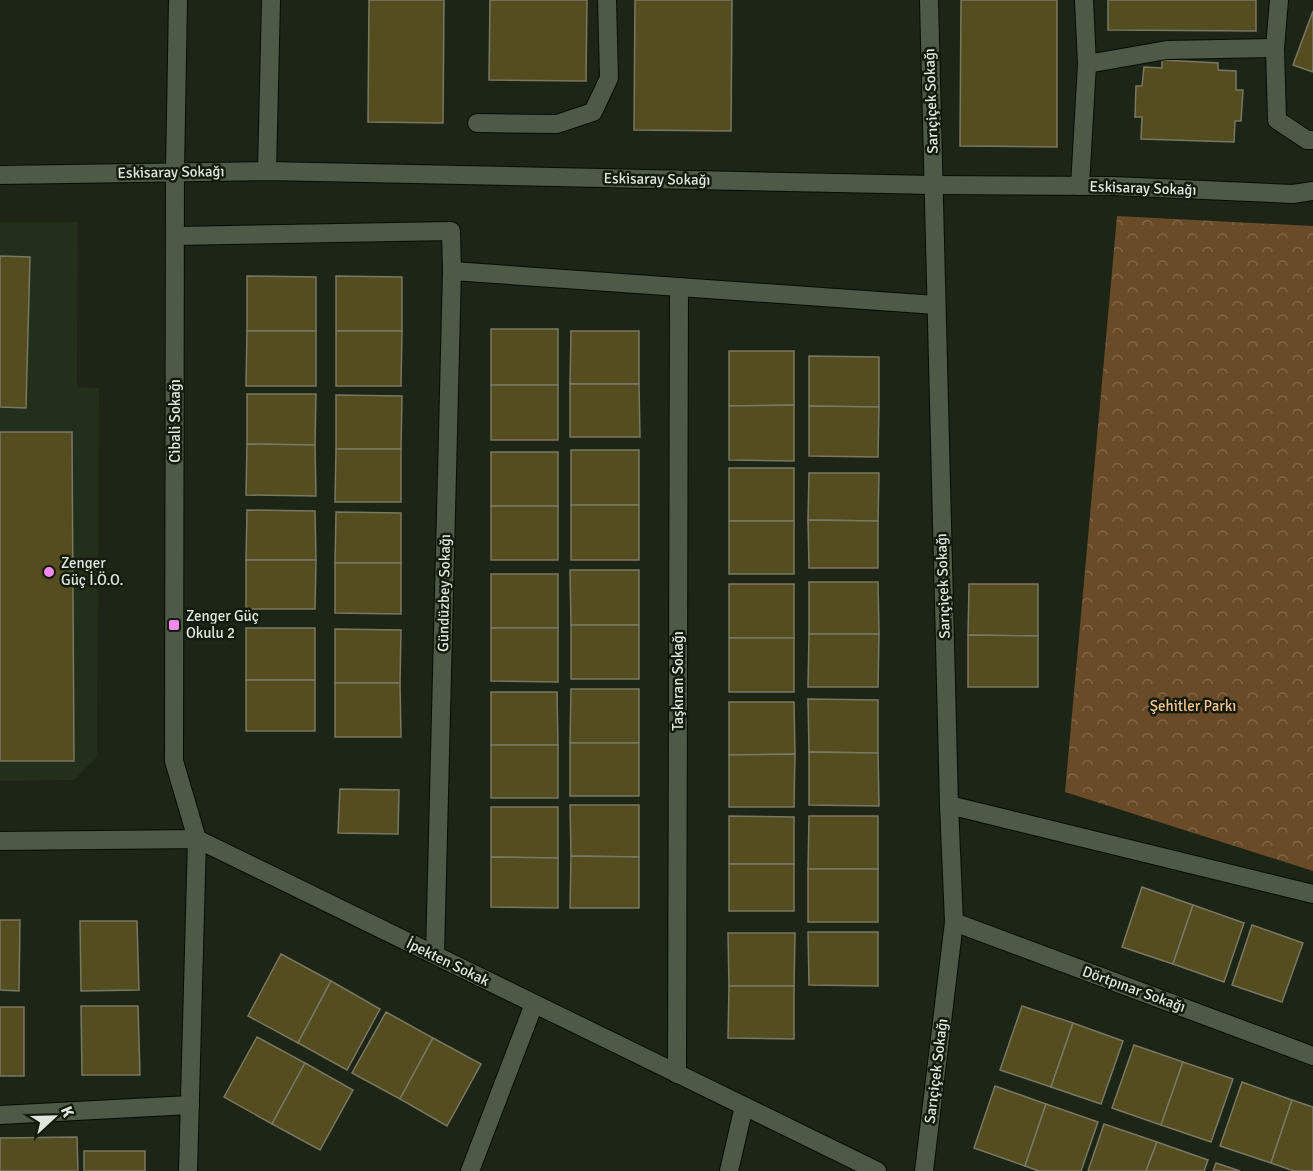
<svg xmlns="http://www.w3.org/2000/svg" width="1313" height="1171" font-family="Signika,sans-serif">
	<defs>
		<pattern id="forest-crowns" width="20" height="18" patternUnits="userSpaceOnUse" patternTransform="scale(1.5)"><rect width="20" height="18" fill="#6a4b28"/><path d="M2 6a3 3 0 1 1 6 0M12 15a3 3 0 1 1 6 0" fill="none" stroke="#7f6547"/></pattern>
	</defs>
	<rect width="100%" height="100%" fill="#1c2516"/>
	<!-- built -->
	<path fill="#222f1a" d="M0 222H78L77 387 99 388 97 757 74 780 0 781Z"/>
	<!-- forest -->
	<path fill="url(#forest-crowns)" d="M1117 216 1313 226V871L1065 792Z"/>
	<!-- building -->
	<g fill="#534d1f" stroke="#7a7763" stroke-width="1.5">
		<path d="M369 0H444L443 123 368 122Z"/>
		<path d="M490 0H587L586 81 489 80Z"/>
		<path d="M635 0H732L731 131 634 130Z"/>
		<path d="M961 0H1057V147L960 146Z"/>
		<path d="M1108 0H1256V31L1108 30Z"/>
		<path d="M1313 11V72L1293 65Z"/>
		<path d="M1162 60 1218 63V70L1236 71V90H1243L1241 121H1235L1234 142 1141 139 1142 117H1135L1136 86H1142L1144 67 1162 68Z"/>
		<path d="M0 256 30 257 26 408 0 407Z"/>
		<path d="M247 276 316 277V331H247Z"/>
		<path d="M336 276 402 277V331H336Z"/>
		<rect x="491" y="329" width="67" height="56"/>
		<path d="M247 331H316V386H246Z"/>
		<path d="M336 331H402L401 386H336Z"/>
		<path d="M571 331H639V384H570Z"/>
		<path d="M729 351H794V405L729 406Z"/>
		<path d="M809 356 879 357V407L809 406Z"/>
		<path d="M570 384H639L640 437H570Z"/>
		<rect x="491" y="385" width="67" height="55"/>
		<path d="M247 394H316L315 445 247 444Z"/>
		<path d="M336 395 402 396 401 449H336Z"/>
		<path d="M794 405V461L729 460V406Z"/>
		<path d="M809 406 879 407 878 457 809 456Z"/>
		<path d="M0 432H72L74 761H0Z"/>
		<path d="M247 444 315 445 316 496 246 495Z"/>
		<path d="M336 449H401V502H335Z"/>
		<rect x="571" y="450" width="68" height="55"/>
		<rect x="491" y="452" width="67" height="54"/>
		<rect x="729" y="468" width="65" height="53"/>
		<path d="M809 473H879L878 521 808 520Z"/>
		<rect x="571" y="505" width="68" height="55"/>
		<rect x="491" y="506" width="67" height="54"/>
		<path d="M247 510 315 511 316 560H246Z"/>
		<path d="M336 512 401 513V563H335Z"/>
		<path d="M808 520 878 521V568H809Z"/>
		<rect x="729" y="521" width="65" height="53"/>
		<path d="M246 560H316L315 609H246Z"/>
		<path d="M335 563H401V614L335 613Z"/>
		<path d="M570 570H639V625H571Z"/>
		<rect x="491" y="574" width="67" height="54"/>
		<path d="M809 582H878L879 634H809Z"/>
		<rect x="729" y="584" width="65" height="54"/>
		<path d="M969 584H1038V636L968 635Z"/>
		<rect x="571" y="625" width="68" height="54"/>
		<rect x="246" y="628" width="69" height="52"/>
		<path d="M491 628H558V682L491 681Z"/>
		<path d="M335 629 401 630 400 683H335Z"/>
		<path d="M809 634H879L878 687H808Z"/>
		<path d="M968 635 1038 636V687H968Z"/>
		<rect x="729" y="638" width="65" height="54"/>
		<rect x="246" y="680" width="69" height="51"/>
		<path d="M335 683H400L401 737H335Z"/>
		<path d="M571 689H639V743H570Z"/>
		<path d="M491 692H557L558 745H491Z"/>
		<path d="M808 699 878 700V753L809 752Z"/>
		<path d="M729 702H794L795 754 729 755Z"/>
		<rect x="570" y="743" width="69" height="53"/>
		<rect x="491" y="745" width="67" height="53"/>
		<path d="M809 752 878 753 879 806 809 805Z"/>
		<path d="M795 754 794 807H729V755Z"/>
		<path d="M340 789 399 790 398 834 338 833Z"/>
		<path d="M570 805H639V857L571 856Z"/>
		<path d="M491 807H558V858L491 857Z"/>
		<path d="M729 816 794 817V864H729Z"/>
		<path d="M809 816H878V869H808Z"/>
		<path d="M571 856 639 857V908H570Z"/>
		<path d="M491 857 558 858V908L491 907Z"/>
		<rect x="729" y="864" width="65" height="47"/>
		<rect x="808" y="869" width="70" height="53"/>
		<path d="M1142 887 1193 905 1173 964 1122 947Z"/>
		<path d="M1193 905 1244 923 1224 982 1173 964Z"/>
		<path d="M0 920H20L19 991 0 990Z"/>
		<path d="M80 921H137L139 990 81 991Z"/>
		<path d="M1252 925 1303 943 1282 1002 1232 985Z"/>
		<path d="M808 932H878V986L809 985Z"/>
		<path d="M728 933H795L794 986H729Z"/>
		<path d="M281 954 331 981 298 1043 248 1016Z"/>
		<path d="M331 981 380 1009 347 1070 298 1043Z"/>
		<path d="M729 986H794V1039L728 1038Z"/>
		<path d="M81 1006H138L140 1075H82Z"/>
		<path d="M1022 1006 1073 1023 1051 1087 1000 1070Z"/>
		<rect x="0" y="1007" width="24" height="69"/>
		<path d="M386 1012 433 1038 400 1099 352 1073Z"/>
		<path d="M1073 1023 1123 1041 1101 1104 1051 1087Z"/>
		<path d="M257 1037 305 1063 272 1124 224 1097Z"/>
		<path d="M433 1038 481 1064 447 1126 400 1099Z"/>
		<path d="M1134 1045 1183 1062 1161 1125 1112 1108Z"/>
		<path d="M1183 1062 1233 1079 1211 1142 1161 1125Z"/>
		<path d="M305 1063 353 1090 320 1150 272 1124Z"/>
		<path d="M1242 1082 1292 1100 1271 1163 1220 1146Z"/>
		<path d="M995 1086 1046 1104 1025 1166 974 1148Z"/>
		<path d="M1292 1100 1313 1107V1171H1294L1271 1163Z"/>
		<path d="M1046 1104 1098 1122 1081 1171H1039L1025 1166Z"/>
		<path d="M1104 1124 1157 1142 1146 1171H1088Z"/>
		<path d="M77 1137 78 1171H0V1138Z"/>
		<path d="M1157 1142 1208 1160 1204 1171H1146Z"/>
		<rect x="84" y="1151" width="61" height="20"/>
		<path d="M1216 1163 1240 1171H1213Z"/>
	</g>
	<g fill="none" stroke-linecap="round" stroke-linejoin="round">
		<defs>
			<g id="minor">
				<path d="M178 0 175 171 174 761 197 839 188 1171"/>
				<path d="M1279 0 1275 48 1277 120 1307 140H1313"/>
				<path d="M1087 64 1167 50 1275 48"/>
				<path d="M477 123 557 124 593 112 609 78 607 0"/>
				<path d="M267 171 271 0"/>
				<path d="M0 175 267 171 934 185 1113 186 1293 194 1313 191"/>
				<path d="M1080 186 1087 64 1084 0"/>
				<path d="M175 236 451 231 452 271 435 955"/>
				<path d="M452 271 936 305"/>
				<path d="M949 805 1313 894"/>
				<path d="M0 841 197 839 877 1171"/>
				<path d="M954 922 1313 1056"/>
				<path d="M677 1074 679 287"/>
				<path d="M0 1115 190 1105"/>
				<path d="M470 1171 534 1004"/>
				<path d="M729 1171 744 1106"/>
				<path d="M924 1171 954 922 949 805 929 0"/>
			</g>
		</defs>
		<!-- minor casing -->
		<use href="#minor" stroke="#060e03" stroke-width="20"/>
		<!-- minor -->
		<use href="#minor" stroke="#4e5948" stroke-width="18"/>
	</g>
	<!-- markers -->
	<g fill="#f489f0" stroke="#131b0d" stroke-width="2">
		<circle cx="49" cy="572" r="6"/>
		<rect x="168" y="619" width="12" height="12" rx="3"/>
	</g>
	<g text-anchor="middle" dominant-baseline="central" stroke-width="5" stroke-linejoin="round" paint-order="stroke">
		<!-- street labels -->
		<g font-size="15" fill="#dfe6dc" stroke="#131b0d">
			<text transform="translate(931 101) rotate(-92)">Sarıçiçek Sokağı</text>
			<text transform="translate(171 172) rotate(-1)">Eskisaray Sokağı</text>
			<text transform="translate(657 179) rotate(1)">Eskisaray Sokağı</text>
			<text transform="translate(1143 188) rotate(2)">Eskisaray Sokağı</text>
			<text transform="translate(175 421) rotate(-90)">Cibali Sokağı</text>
			<text transform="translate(943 586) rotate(-92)">Sarıçiçek Sokağı</text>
			<text transform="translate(444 593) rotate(-89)">Gündüzbey Sokağı</text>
			<text transform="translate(678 681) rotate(-90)">Taşkıran Sokağı</text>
			<text transform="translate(448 962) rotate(26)">İpekten Sokak</text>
			<text transform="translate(1134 989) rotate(20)">Dörtpınar Sokağı</text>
			<text transform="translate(936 1071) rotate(-83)">Sarıçiçek Sokağı</text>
		</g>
		<!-- poi labels -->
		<g font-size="15" fill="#dfe6dc" stroke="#131b0d" text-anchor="start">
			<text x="61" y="563">Zenger<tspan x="61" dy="17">Güç İ.Ö.O.</tspan></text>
			<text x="186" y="616">Zenger Güç<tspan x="186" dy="17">Okulu 2</tspan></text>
		</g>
		<!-- park labels -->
		<g font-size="15" fill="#fac58c" stroke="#131b0d">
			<text x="1193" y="706">Şehitler Parkı</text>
		</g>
	</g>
	<!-- north arrow -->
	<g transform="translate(54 1117) rotate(68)" stroke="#131b0d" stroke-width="4.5" paint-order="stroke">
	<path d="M0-4.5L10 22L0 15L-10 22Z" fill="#dfe6dc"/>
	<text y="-9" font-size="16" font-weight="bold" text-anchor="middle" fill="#dfe6dc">K</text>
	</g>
</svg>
